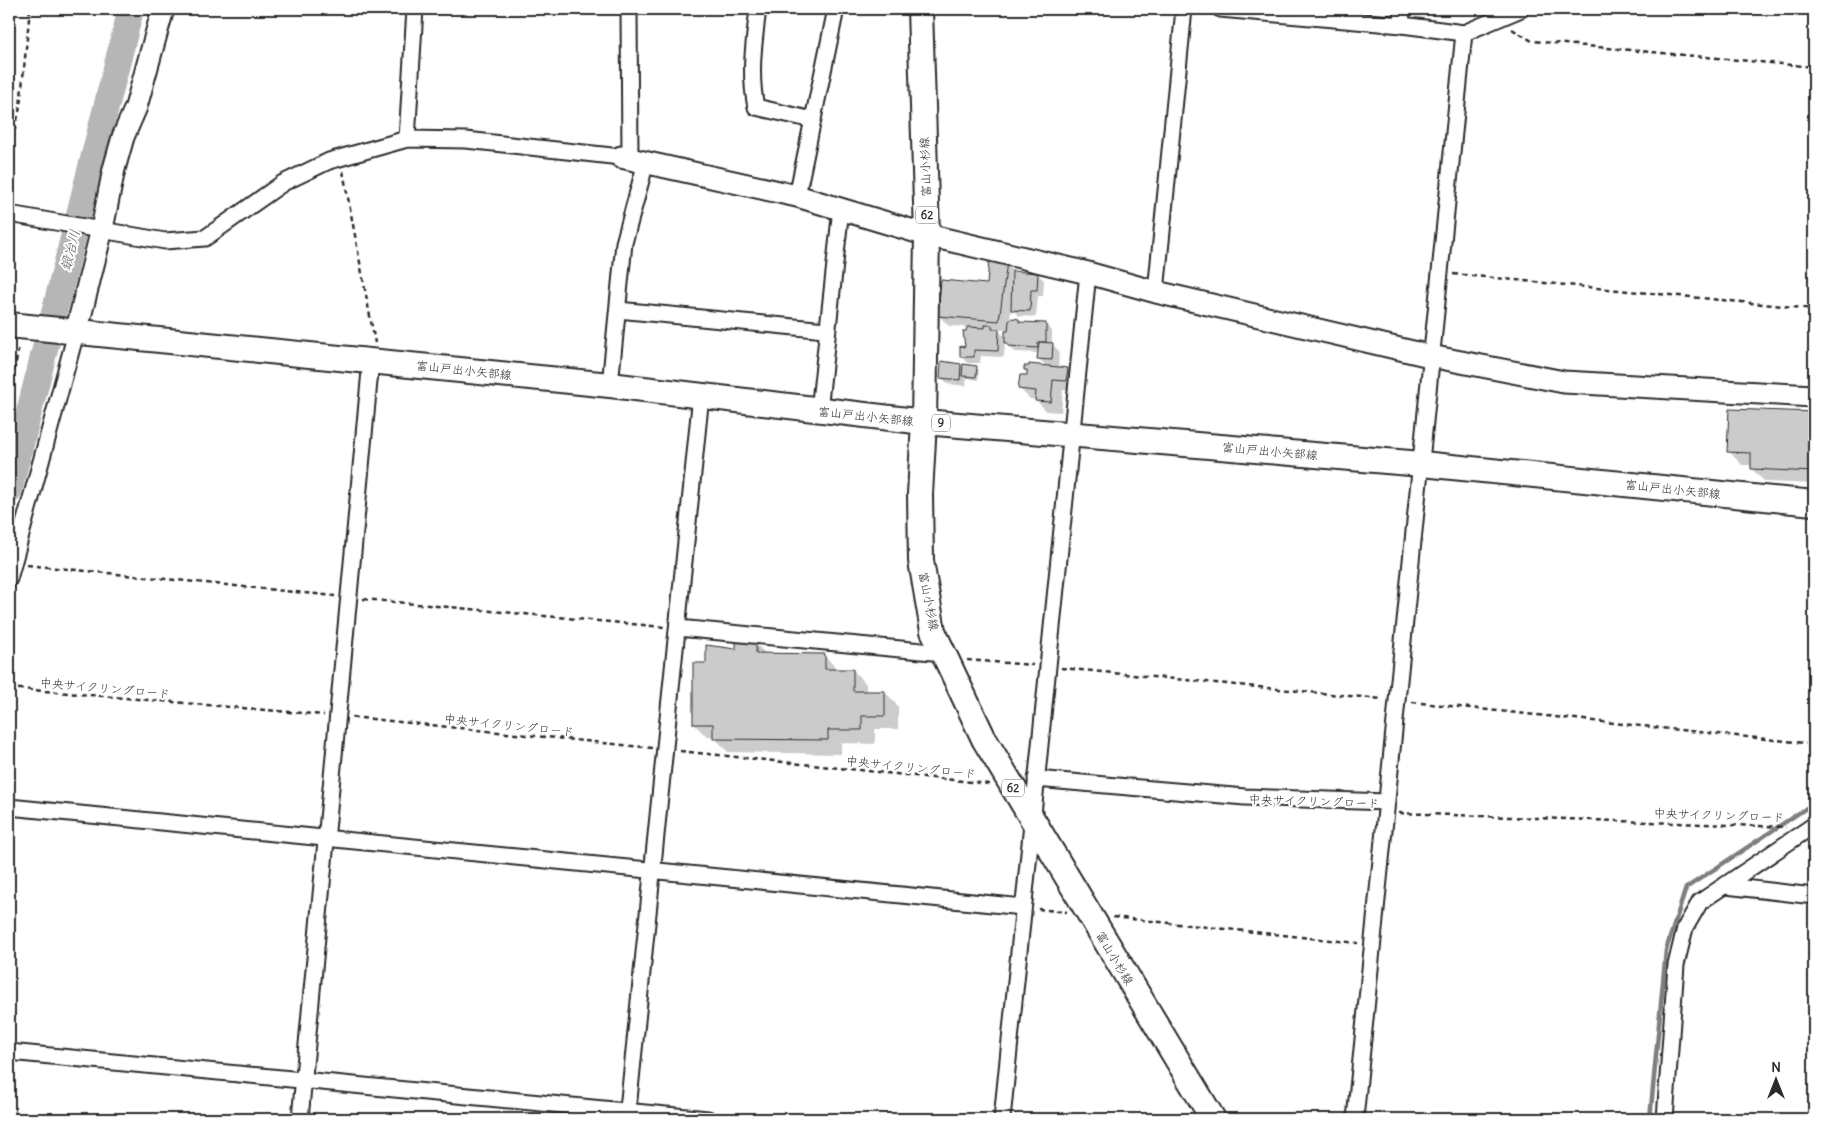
<svg xmlns="http://www.w3.org/2000/svg" width="1823" height="1128" font-family="Delius,'Klee One',sans-serif">
	<rect width="100%" height="100%" fill="#fff"/>
	<filter id="ink" filterUnits="userSpaceOnUse"><feTurbulence type="fractalNoise" baseFrequency=".02" numOctaves="2"/><feDisplacementMap in="SourceGraphic" scale="10" xChannelSelector="R" yChannelSelector="G"/><feConvolveMatrix kernelMatrix="1 2 1 2 8 2 1 2 1" color-interpolation-filters="sRGB"/></filter>
	<g filter="url(#ink)">
		<!-- shadow -->
		<g fill="#0003" fill-rule="evenodd">
			<path d="M1006 264 1015 273 1037 274 1044 280 1043 296H1038L1036 317 1019 316 1011 308 1010 322 1019 320 1022 323 1046 324 1052 331V344L1059 351 1058 368 1067 369 1077 379 1076 391 1063 390 1061 412 1046 411 1036 400 1030 399 1020 389 1028 376V373L1025 369 1047 367 1039 359V353L1015 352 1005 341 1004 357 981 356 980 363H967L961 356 966 348 968 327 949 326 939 316 988 285ZM998 330H1007L1006 338Z"/>
			<path d="M961 365 964 369 976 367 979 370 978 380 967 378 966 386 948 384 941 377Z"/>
			<path d="M1730 410 1814 413V484L1765 482 1752 469V465H1742L1729 451Z"/>
			<path d="M756 644 767 655H824L838 670H853L866 684V692H885L898 706V729H875V744L841 743V754L728 752 714 737H707L694 724 707 665Z"/>
		</g>
		<g fill="none" stroke-linecap="round" stroke-linejoin="round">
			<!-- stream -->
			<path stroke="#7e7e7e" stroke-width="4.5" d="M1650 1119 1666 950 1686 888 1814 803"/>
			<!-- river -->
			<path stroke="#b6b6b6" stroke-width="26" d="M9 491 131 9"/>
		</g>
		<!-- building -->
		<g fill="#cbcbcb" stroke="#2b2b2b">
			<path d="M989 261 1007 262 999 321 938 316 941 280 987 284Z"/>
			<path d="M1012 271 1038 273 1037 290H1031L1030 311 1011 310Z"/>
			<path d="M1012 318 1019 319V322L1046 323V342H1038V348L1008 346V343H1005V331H1008L1009 321Z"/>
			<path d="M985 325H992V329H999L998 351 974 350V357H960V346L965 347 963 331H966L967 327 985 328Z"/>
			<path d="M1039 342 1053 343 1052 360 1037 359Z"/>
			<path d="M941 361 961 364 960 380 940 378Z"/>
			<path d="M963 364 977 366 976 377 962 376Z"/>
			<path d="M1029 364 1068 368 1066 381 1053 380 1051 402 1035 401 1036 391 1018 389 1020 375H1027V370H1024V366H1029Z"/>
			<path d="M1729 409 1814 412V472L1751 469V453L1727 452Z"/>
			<path d="M736 642 756 643V653L825 654V669H853V691H885V716H862V730H828V740L713 739V724H693V663H706V645L736 649Z"/>
		</g>
		<g fill="none" stroke-linecap="round" stroke-linejoin="round">
			<defs>
				<g id="street">
					<path d="M629 9 630 159"/>
					<path d="M758 9C754 42 749 74 756 107L813 120"/>
					<path d="M1220 9 1402 25 1464 33 1521 9"/>
					<path d="M1401 9 1402 25"/>
					<path d="M407 139 415 9"/>
					<path d="M797 196 836 9"/>
					<path d="M9 214 165 241 205 238 283 183 329 161 407 139 466 140 621 157"/>
					<path d="M1156 292 1184 9"/>
					<path d="M618 310 826 330"/>
					<path d="M610 385 624 243 646 162"/>
					<path d="M819 411 841 208"/>
					<path d="M9 579 76 333"/>
					<path d="M678 628 943 653"/>
					<path d="M1036 779 1245 797 1387 802"/>
					<path d="M9 807 1023 907"/>
					<path d="M1726 886 1814 896"/>
					<path d="M9 1052 708 1119"/>
					<path d="M300 1119 371 360"/>
					<path d="M627 1119 701 395"/>
					<path d="M1002 1119 1088 273"/>
					<path d="M1355 1119 1464 33"/>
					<path d="M1665 1119 1676 965 1685 928 1700 902 1814 825"/>
				</g>
				<g id="secondary">
					<path d="M621 157 797 196 927 235 1088 273 1156 292 1430 356 1564 382 1814 396"/>
					<path d="M76 333 102 229 114 169 123 137 136 107 163 9"/>
				</g>
				<g id="primary">
					<path d="M920 9 927 235 924 422 920 494 921 561 933 631 984 739 1213 1119"/>
					<path d="M9 325 610 385 924 422 1422 464 1814 503"/>
				</g>
			</defs>
			<!-- street casing -->
			<use href="#street" stroke="#2b2b2b" stroke-width="19"/>
			<!-- secondary casing -->
			<use href="#secondary" stroke="#2b2b2b" stroke-width="25"/>
			<!-- primary casing -->
			<use href="#primary" stroke="#2b2b2b" stroke-width="28"/>
			<!-- path -->
			<g stroke="#2b2b2b" stroke-width="2.5" stroke-dasharray="5 4" stroke-linecap="butt">
				<path d="M1512 29 1532 41 1814 67"/>
				<path d="M9 156 20 107 30 9"/>
				<path d="M343 171 375 343"/>
				<path d="M1453 274 1814 309"/>
				<path d="M9 398 19 346"/>
				<path d="M27 565 335 596"/>
				<path d="M363 599 664 627"/>
				<path d="M967 660 1033 665"/>
				<path d="M1061 668 1382 699"/>
				<path d="M9 688 324 715"/>
				<path d="M1412 702 1814 744"/>
				<path d="M352 717 652 748"/>
				<path d="M680 751 990 784"/>
				<path d="M1399 813 1786 827"/>
				<path d="M1038 909 1067 912"/>
				<path d="M1113 917 1358 943"/>
			</g>
			<!-- street -->
			<use href="#street" stroke="#fff" stroke-width="15"/>
			<!-- secondary -->
			<use href="#secondary" stroke="#fff" stroke-width="21"/>
			<!-- primary -->
			<use href="#primary" stroke="#fff" stroke-width="24"/>
		</g>
	</g>
	<g text-anchor="middle" dominant-baseline="central" stroke-width="4" stroke-linejoin="round" paint-order="stroke">
		<!-- shield labels -->
		<g fill="#fff" stroke="#6b6b6b" stroke-width="1">
			<rect x="916" y="206.5" width="22" height="17" rx="4"/>
			<rect x="932" y="414.5" width="18" height="17" rx="4"/>
			<rect x="1002" y="779.5" width="22" height="17" rx="4"/>
		</g>
		<g font-size="11" font-weight="bold" fill="#2b2b2b">
			<text x="927" y="215">62</text>
			<text x="941" y="423">9</text>
			<text x="1013" y="788">62</text>
		</g>
		<!-- street labels -->
		<g font-size="12" fill="#2b2b2b" stroke="#fff">
			<text transform="translate(925 167) rotate(-92)">富山小杉線</text>
			<text transform="translate(464 370) rotate(6)">富山戸出小矢部線</text>
			<text transform="translate(866 416) rotate(6)">富山戸出小矢部線</text>
			<text transform="translate(1270 451) rotate(5)">富山戸出小矢部線</text>
			<text transform="translate(1673 489) rotate(6)">富山戸出小矢部線</text>
			<text transform="translate(929 601) rotate(79)">富山小杉線</text>
			<text transform="translate(105 688) rotate(5)">中央サイクリングロード</text>
			<text transform="translate(509 725) rotate(6)">中央サイクリングロード</text>
			<text transform="translate(911 767) rotate(6)">中央サイクリングロード</text>
			<text transform="translate(1314 801) rotate(2)">中央サイクリングロード</text>
			<text transform="translate(1719 815) rotate(2)">中央サイクリングロード</text>
			<text transform="translate(1115 958) rotate(59)">富山小杉線</text>
		</g>
		<!-- water labels -->
		<g font-size="14" font-style="italic" fill="#5c5c5c" stroke="#fff">
			<text transform="translate(70 250) rotate(-76)">鍛冶川</text>
		</g>
	</g>
	<!-- margin -->
	<rect width="1823" height="1128" fill="none" stroke="#fff" stroke-width="30"/>
	<rect x="15" y="15" width="1793" height="1098" fill="none" stroke="#2b2b2b" stroke-width="2" filter="url(#ink)"/>
	<!-- north arrow -->
	<g transform="translate(1776 1080)" stroke="#ffffff" stroke-width="4" paint-order="stroke">
	<path d="M0-4L9 19L0 12L-9 19Z" fill="#2b2b2b"/>
	<text y="-8" font-size="14" font-weight="bold" text-anchor="middle" fill="#2b2b2b">N</text>
	</g>
</svg>
